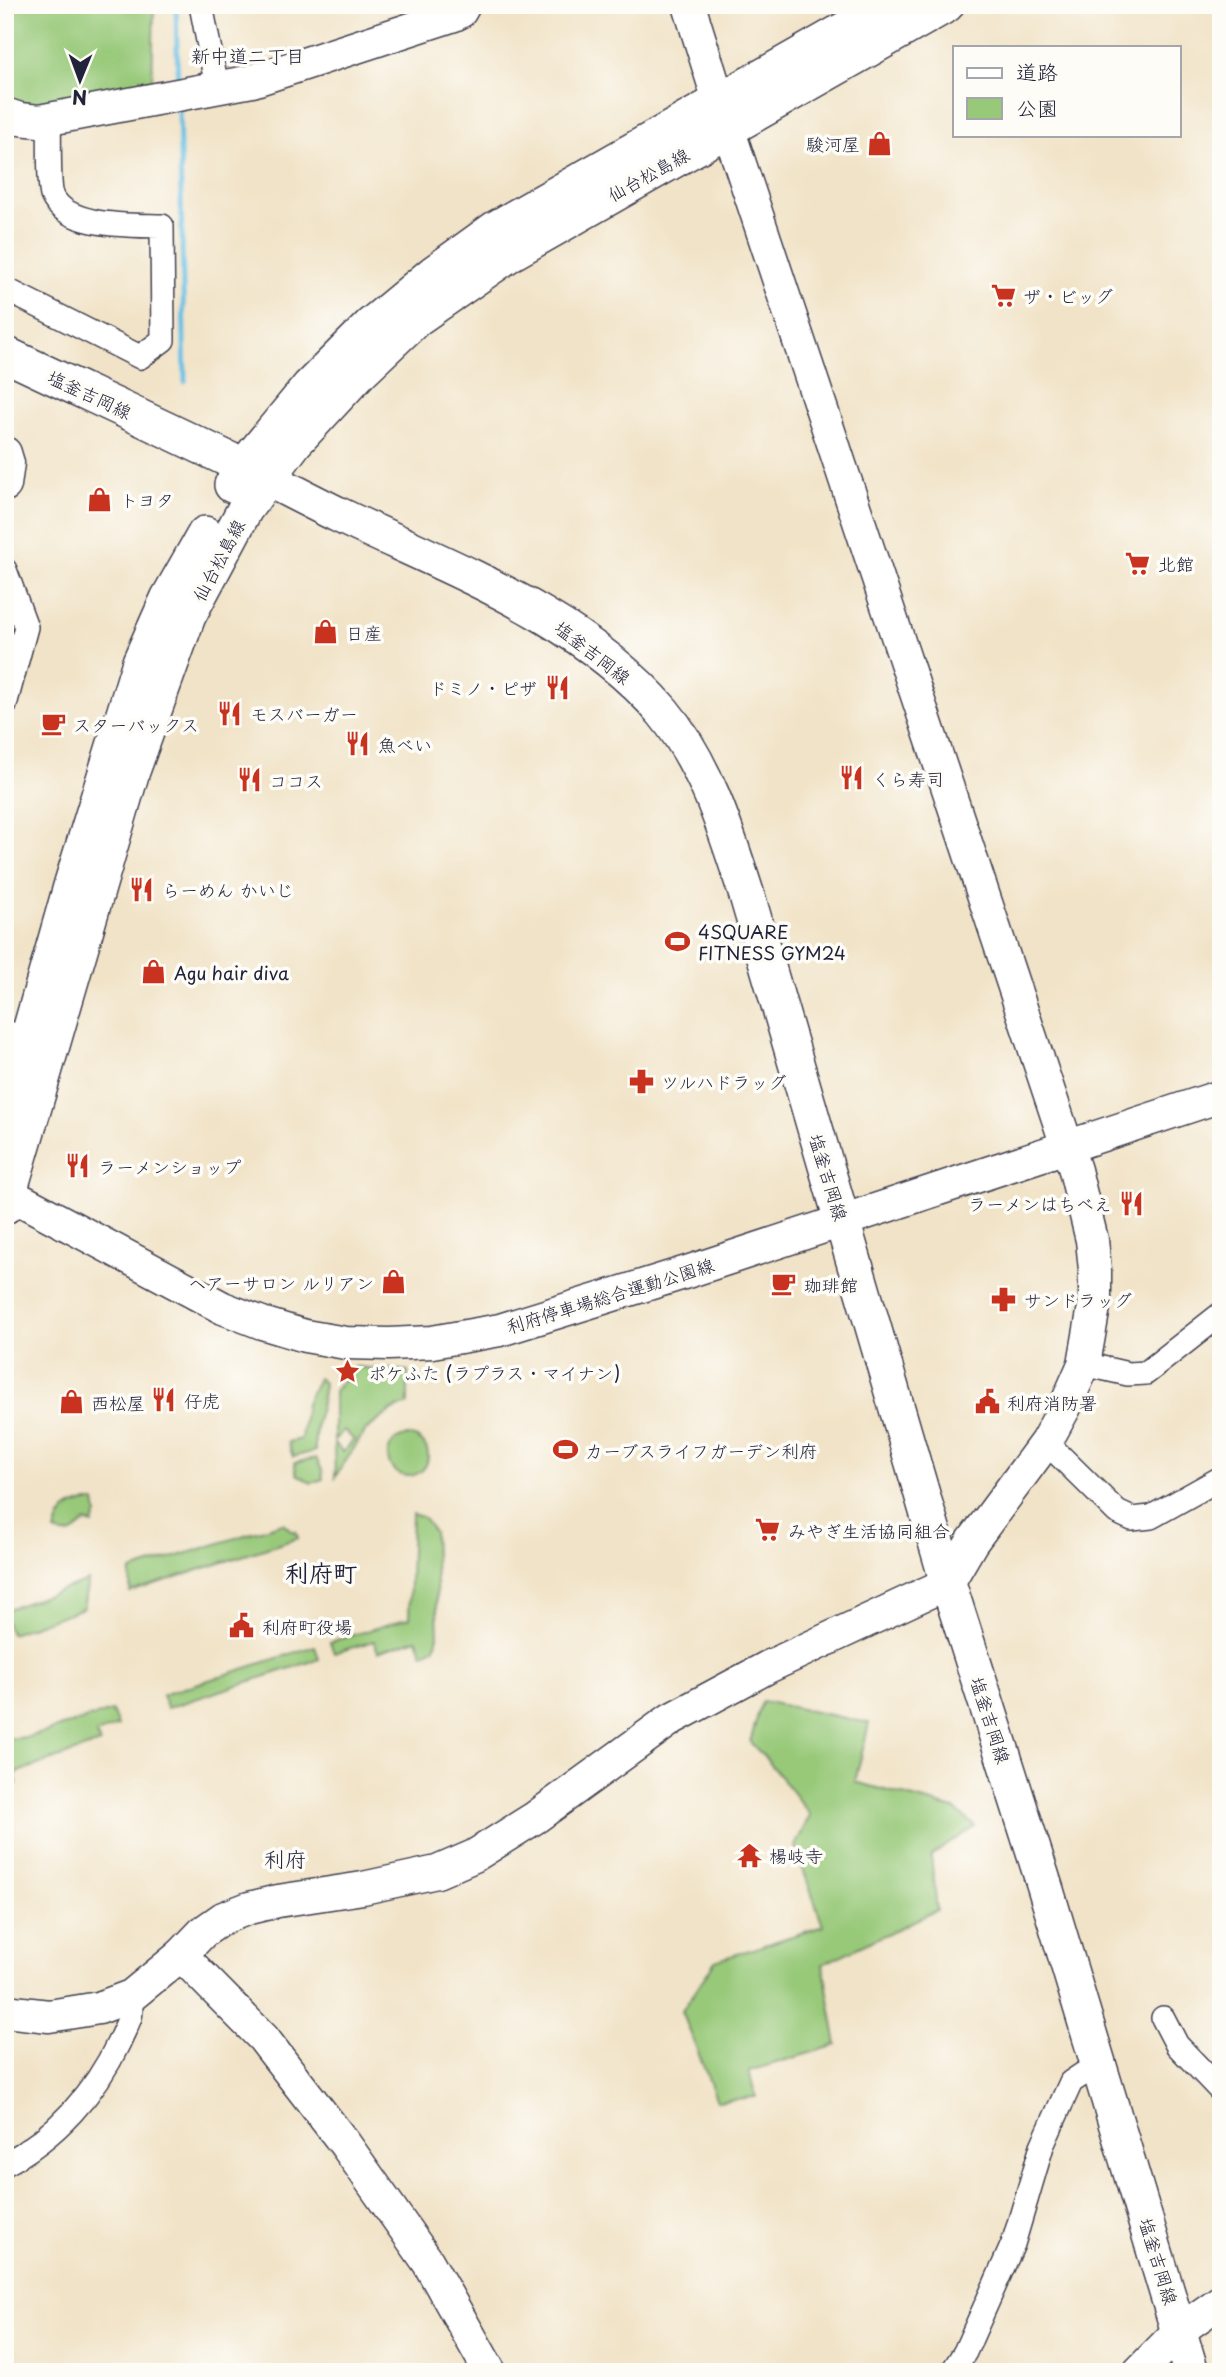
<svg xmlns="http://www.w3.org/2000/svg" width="1226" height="2377" font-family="'Playpen Sans','Klee One',sans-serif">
	<rect width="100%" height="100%" fill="#fdfcf7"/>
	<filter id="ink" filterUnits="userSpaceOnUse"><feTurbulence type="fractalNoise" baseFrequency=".0143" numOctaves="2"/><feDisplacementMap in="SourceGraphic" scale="14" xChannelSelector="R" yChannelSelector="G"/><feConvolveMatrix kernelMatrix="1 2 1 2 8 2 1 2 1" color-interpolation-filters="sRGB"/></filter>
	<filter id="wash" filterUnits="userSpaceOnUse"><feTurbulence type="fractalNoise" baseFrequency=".00686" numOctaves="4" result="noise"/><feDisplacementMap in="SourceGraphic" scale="28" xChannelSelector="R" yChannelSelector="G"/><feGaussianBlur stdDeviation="1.57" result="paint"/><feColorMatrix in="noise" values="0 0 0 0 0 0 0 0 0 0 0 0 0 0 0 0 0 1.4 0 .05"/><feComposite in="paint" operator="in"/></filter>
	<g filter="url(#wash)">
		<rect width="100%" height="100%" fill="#f1e3c7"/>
		<!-- green -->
		<g fill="#98c979" stroke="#5d765a" stroke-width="2">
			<path d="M5 5H154L152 86 28 110 5 102Z"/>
			<path d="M355 1367 408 1371V1404L394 1409 366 1430 335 1477 334 1443 343 1452 354 1440 344 1430 334 1440V1391Z"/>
			<path d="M318 1378 324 1383C322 1407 313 1427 315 1451L293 1457 288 1442 301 1439 306 1403Z"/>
			<circle cx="408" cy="1456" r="20"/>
			<path d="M316 1458 322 1470 323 1479 311 1483 297 1474 294 1463Z"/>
			<path d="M87 1502H95L97 1514 93 1524 86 1522C76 1532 69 1538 55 1532 60 1512 67 1506 87 1502Z"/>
			<path d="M412 1514 423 1517 434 1532 438 1636 435 1647 423 1654 417 1639 378 1652 374 1641 334 1653 330 1642 409 1618Z"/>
			<path d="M283 1523 293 1532 296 1531 298 1538 130 1592 131 1571Z"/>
			<path d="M88 1581 83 1608 11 1634 5 1620V1610Z"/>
			<path d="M315 1646 319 1659 167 1708 162 1695Z"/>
			<path d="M762 1701 869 1723 855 1782 954 1809 975 1826 931 1856 937 1910 823 1964 837 2045 749 2071 756 2097 717 2101 682 2011 715 1961 823 1926 795 1846 810 1815 769 1762 750 1742Z"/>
			<path d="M112 1711 118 1726 96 1734 100 1743 15 1773 17 1784 9 1787 5 1785V1739L28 1737Z"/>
		</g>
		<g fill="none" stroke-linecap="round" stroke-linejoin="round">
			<!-- stream -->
			<g stroke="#67bfe4" stroke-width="5">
				<path d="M176 5 178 85"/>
				<path d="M179 105 185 382"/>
			</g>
		</g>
	</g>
	<g filter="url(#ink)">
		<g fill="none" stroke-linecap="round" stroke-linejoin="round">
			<defs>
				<g id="street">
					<path d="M201 5 217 87"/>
					<path d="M5 289 140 357 163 340 162 226C132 225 65 228 52 195 48 184 50 133 49 119"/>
					<path d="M5 570 26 627 5 705"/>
					<path d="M5 1031 26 1043"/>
					<path d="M1084 1364 1128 1374 1146 1373 1221 1314"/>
					<path d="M1046 1442 1117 1512 1132 1519 1151 1517 1221 1478"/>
					<path d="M1163 2018 1177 2045 1221 2091"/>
					<path d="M5 2164C56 2137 95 2093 119 2042 122 2034 127 2026 130 2017 132 2011 130 2002 131 1996"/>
					<path d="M952 2372 965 2352 1013 2244 1042 2146 1071 2082 1098 2064"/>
				</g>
				<g id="secondary">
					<path d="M5 114 20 119 39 121 252 81 454 15 460 12 464 5"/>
					<path d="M5 453 8 463 5 485"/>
					<path d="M8 1193 223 1308 262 1323 305 1336 346 1343 389 1344 432 1342 500 1330 687 1272 1221 1096"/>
					<path d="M181 1955 263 2038 345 2144 428 2262 490 2372"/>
					<path d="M5 2011 49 2016 99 2008 131 1996 181 1955 203 1932 223 1918 249 1908 278 1901 363 1888 437 1872 474 1856 536 1817 671 1719 768 1667 948 1583 972 1542 1046 1442 1065 1407 1084 1364 1095 1301V1270L1092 1240 1075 1170 719 101 689 5"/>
					<path d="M1139 2372 1180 2330 1221 2301"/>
				</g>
				<g id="primary">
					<path d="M5 354C83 391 162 427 240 465 273 481 306 499 339 515 451 569 580 615 663 712 707 765 727 834 748 899L948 1583 1045 1887 1191 2372"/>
					<path d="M232 485 244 466 309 387 370 326 434 273 495 229 888 5"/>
					<path d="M9 1105 72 883 140 662 168 599 205 534"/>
					<path d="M5 1206 132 771 188 616 245 509 295 442 361 371 416 319 511 253 946 5"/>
				</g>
			</defs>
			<!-- street casing -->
			<use href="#street" stroke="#413f50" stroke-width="26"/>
			<!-- secondary casing -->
			<use href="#secondary" stroke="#413f50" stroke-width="35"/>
			<!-- primary casing -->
			<use href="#primary" stroke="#413f50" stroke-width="38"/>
			<!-- street -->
			<use href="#street" stroke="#fff" stroke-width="23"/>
			<!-- secondary -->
			<use href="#secondary" stroke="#fff" stroke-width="32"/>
			<!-- primary -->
			<use href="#primary" stroke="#fff" stroke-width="35"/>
		</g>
	</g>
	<!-- icons -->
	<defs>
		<symbol id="shop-bare" viewBox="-9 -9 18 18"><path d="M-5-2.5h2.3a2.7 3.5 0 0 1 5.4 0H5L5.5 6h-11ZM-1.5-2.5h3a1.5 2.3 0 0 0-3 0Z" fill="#c8321e" stroke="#fdfcf7" stroke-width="2.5" paint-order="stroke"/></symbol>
		<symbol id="supermarket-bare" viewBox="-9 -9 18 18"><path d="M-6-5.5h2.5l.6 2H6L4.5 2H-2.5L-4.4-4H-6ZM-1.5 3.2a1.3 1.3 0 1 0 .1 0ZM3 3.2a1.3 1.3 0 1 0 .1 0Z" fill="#c8321e" stroke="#fdfcf7" stroke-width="2.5" paint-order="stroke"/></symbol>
		<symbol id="restaurant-bare" viewBox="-9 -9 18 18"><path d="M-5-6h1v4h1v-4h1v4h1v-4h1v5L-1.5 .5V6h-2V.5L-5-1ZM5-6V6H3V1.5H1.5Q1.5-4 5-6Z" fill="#c8321e" stroke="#fdfcf7" stroke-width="2.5" paint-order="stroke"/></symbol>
		<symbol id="cafe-bare" viewBox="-9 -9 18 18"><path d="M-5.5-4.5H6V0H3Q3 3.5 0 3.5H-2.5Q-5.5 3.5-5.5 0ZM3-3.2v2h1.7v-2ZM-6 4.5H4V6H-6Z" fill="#c8321e" stroke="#fdfcf7" stroke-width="2.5" paint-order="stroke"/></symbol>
		<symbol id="stadium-bare" viewBox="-9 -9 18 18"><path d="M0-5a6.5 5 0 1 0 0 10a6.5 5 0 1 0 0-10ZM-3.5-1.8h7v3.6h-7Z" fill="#c8321e" stroke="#fdfcf7" stroke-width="2.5" paint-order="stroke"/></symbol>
		<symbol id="pharmacy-bare" viewBox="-9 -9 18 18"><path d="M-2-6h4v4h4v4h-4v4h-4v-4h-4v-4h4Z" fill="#c8321e" stroke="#fdfcf7" stroke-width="2.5" paint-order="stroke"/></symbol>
		<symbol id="sight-bare" viewBox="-9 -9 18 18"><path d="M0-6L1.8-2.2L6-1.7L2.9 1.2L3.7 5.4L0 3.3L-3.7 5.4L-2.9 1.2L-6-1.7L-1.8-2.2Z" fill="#c8321e" stroke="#fdfcf7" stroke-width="2.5" paint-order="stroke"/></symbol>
		<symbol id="civic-bare" viewBox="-9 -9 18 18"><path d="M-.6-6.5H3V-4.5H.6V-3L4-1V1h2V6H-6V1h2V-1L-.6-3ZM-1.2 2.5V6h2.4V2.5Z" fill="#c8321e" stroke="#fdfcf7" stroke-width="2.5" paint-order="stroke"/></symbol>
		<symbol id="temple-bare" viewBox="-9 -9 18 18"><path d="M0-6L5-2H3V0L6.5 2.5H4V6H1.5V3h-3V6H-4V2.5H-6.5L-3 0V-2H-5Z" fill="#c8321e" stroke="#fdfcf7" stroke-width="2.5" paint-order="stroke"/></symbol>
	</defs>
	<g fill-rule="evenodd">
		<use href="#shop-bare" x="862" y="126" width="35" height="35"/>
		<use href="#supermarket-bare" x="986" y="278" width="35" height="35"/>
		<use href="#shop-bare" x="82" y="482" width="35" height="35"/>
		<use href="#supermarket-bare" x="1120" y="546" width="35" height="35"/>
		<use href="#shop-bare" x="308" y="614" width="35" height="35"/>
		<use href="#restaurant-bare" x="540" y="670" width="35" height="35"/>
		<use href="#restaurant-bare" x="212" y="696" width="35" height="35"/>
		<use href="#cafe-bare" x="36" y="706" width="35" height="35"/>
		<use href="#restaurant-bare" x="340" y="726" width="35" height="35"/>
		<use href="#restaurant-bare" x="834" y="760" width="35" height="35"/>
		<use href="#restaurant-bare" x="232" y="762" width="35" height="35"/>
		<use href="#restaurant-bare" x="124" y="872" width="35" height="35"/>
		<use href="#stadium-bare" x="660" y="924" width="35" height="35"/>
		<use href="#shop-bare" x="136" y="954" width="35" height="35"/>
		<use href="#pharmacy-bare" x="624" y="1064" width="35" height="35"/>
		<use href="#restaurant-bare" x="60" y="1148" width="35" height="35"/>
		<use href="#restaurant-bare" x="1114" y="1186" width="35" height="35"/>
		<use href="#shop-bare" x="376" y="1264" width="35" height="35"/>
		<use href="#cafe-bare" x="766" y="1266" width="35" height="35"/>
		<use href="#pharmacy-bare" x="986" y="1282" width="35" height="35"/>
		<use href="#sight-bare" x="330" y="1354" width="35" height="35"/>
		<use href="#restaurant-bare" x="146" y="1382" width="35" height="35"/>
		<use href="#shop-bare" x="54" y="1384" width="35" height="35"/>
		<use href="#civic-bare" x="970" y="1384" width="35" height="35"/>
		<use href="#stadium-bare" x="548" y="1432" width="35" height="35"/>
		<use href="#supermarket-bare" x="750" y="1512" width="35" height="35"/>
		<use href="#civic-bare" x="224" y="1608" width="35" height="35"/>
		<use href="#temple-bare" x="732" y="1838" width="35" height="35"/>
	</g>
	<g text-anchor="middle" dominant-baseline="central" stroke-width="7" stroke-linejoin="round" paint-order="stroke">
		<!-- poi labels -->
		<g font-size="18" fill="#22223b" stroke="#fdfcf7" text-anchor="start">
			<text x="860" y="143" text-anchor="end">駿河屋</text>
			<text x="1023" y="295">ザ・ビッグ</text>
			<text x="120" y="499">トヨタ</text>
			<text x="1158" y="563">北館</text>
			<text x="346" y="632">日産</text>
			<text x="537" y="687" text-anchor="end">ドミノ・ピザ</text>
			<text x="250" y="713">モスバーガー</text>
			<text x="73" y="724">スターバックス</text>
			<text x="378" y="744">魚べい</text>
			<text x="872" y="778">くら寿司</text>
			<text x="269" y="780">ココス</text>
			<text x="162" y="889">らーめん かいじ</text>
			<text x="698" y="931">4SQUARE<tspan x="698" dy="21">FITNESS GYM24</tspan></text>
			<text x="174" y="972">Agu hair diva</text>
			<text x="661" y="1081">ツルハドラッグ</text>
			<text x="98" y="1166">ラーメンショップ</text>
			<text x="1112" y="1203" text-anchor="end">ラーメンはちべえ</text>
			<text x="374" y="1282" text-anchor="end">ヘアーサロン ルリアン</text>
			<text x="804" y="1284">珈琲館</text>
			<text x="1024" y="1299">サンドラッグ</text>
			<text x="368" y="1372">ポケふた (ラプラス・マイナン)</text>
			<text x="184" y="1400">仔虎</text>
			<text x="91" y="1402">西松屋</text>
			<text x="1007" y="1402">利府消防署</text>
			<text x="585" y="1450">カーブスライフガーデン利府</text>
			<text x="788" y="1530">みやぎ生活協同組合</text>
			<text x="262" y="1626">利府町役場</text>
			<text x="769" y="1855">楊岐寺</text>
		</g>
		<!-- street labels -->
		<g font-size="18" fill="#22223b" stroke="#fdfcf7">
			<text transform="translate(648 174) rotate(-29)">仙台松島線</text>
			<text transform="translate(90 394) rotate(25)">塩釜吉岡線</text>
			<text transform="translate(218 560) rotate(-62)">仙台松島線</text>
			<text transform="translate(593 652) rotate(38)">塩釜吉岡線</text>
			<text transform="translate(829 1177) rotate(73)">塩釜吉岡線</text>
			<text transform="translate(610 1295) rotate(-17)">利府停車場総合運動公園線</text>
			<text transform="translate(991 1720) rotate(72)">塩釜吉岡線</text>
			<text transform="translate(1159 2261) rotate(73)">塩釜吉岡線</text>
		</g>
		<!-- neighbourhood labels -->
		<g font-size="19" fill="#22223b" stroke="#fdfcf7">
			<text x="248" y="55">新中道二丁目</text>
		</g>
		<!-- quarter labels -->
		<g font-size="21" fill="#22223b" stroke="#fdfcf7">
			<text x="285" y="1858">利府</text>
		</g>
		<!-- district labels -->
		<g font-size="24" font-weight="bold" fill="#22223b" stroke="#fdfcf7">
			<text x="321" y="1572">利府町</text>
		</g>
	</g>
	<!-- margin -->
	<rect width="1226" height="2377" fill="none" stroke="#fdfcf7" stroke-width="28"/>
	<!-- legend -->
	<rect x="953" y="46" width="228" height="91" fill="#fdfcf7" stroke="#a5a5ac" stroke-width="2"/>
	<rect x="967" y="68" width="35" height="10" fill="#ffffff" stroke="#a5a5ac" stroke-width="2"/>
	<text x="1016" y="80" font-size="21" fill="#22223b">道路</text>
	<rect x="967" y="98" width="35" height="21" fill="#98c979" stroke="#a5a5ac" stroke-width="2"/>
	<text x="1016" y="116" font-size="21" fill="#22223b">公園</text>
	<!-- north arrow -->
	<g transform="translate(80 80) rotate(181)" stroke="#fdfcf7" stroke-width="5" paint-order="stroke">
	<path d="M0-5L12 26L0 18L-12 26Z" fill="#22223b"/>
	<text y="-10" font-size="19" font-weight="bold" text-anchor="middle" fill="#22223b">N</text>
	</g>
</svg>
